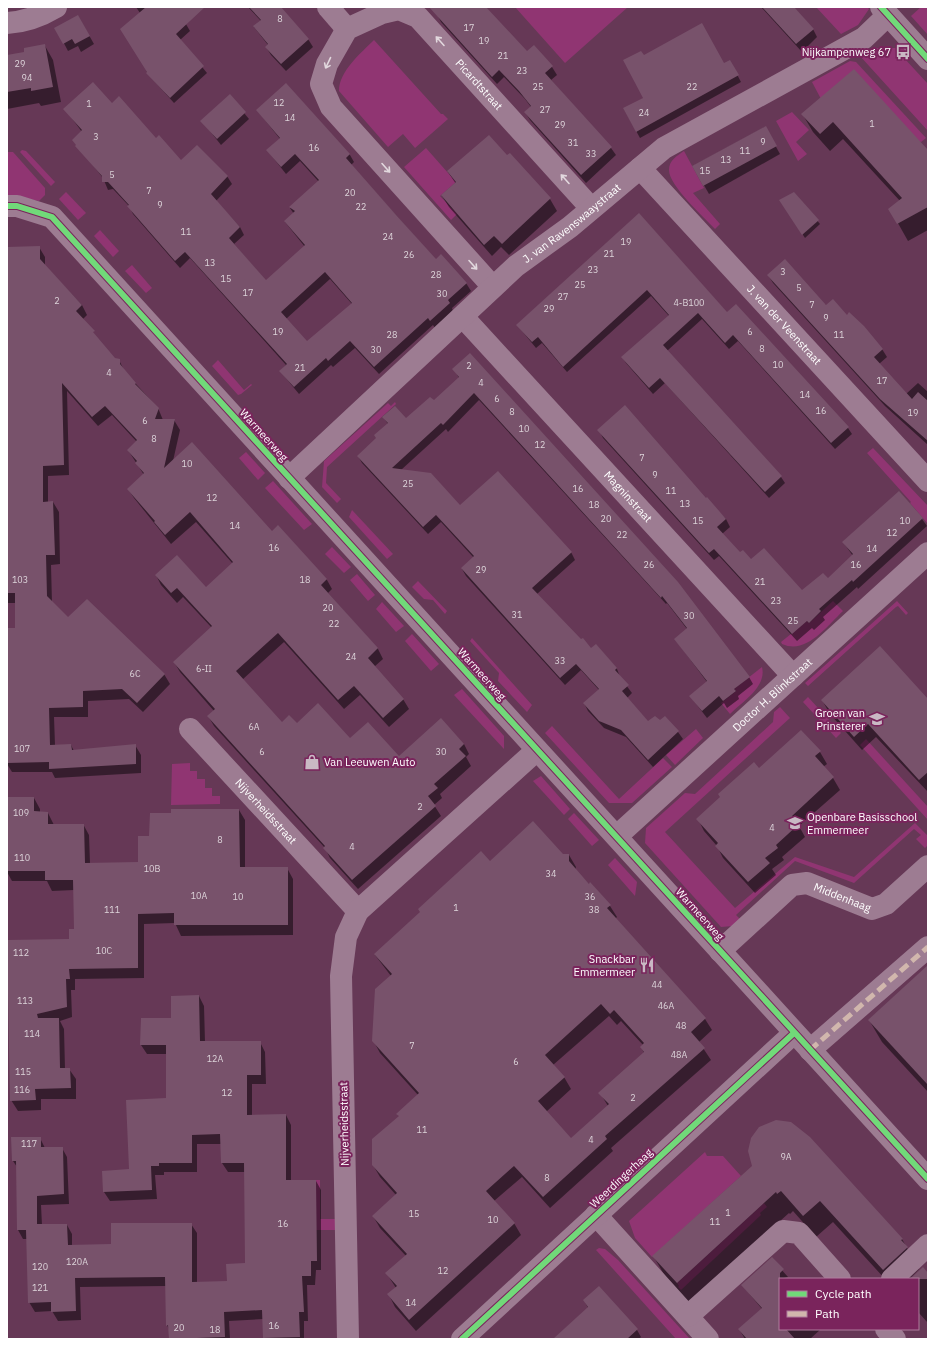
<svg xmlns="http://www.w3.org/2000/svg" width="935" height="1346" font-family="'IBM Plex Sans',sans-serif">
	<rect width="100%" height="100%" fill="#663856"/>
	<!-- green -->
	<g fill="#903572">
		<path d="M515 7H628L565 63Z"/>
		<path d="M816 7H867L869 9 858 25 841 34Z"/>
		<path d="M921 7H928V35L911 16Z"/>
		<path d="M374 40 441 114H443L448 119 415 148 403 134 388 147 339 91C339 71 361 53 374 40Z"/>
		<path d="M902 45 905 48 904 58 928 84V131L860 56 874 48H898Z"/>
		<path d="M850 61 856 62 926 138 921 142 821 99 812 82Z"/>
		<path d="M792 112 809 130 796 142 807 154 798 161 776 121Z"/>
		<path d="M426 148 456 182 440 196 457 214 451 220 404 167Z"/>
		<path d="M22 150 26 151 55 182 51 186 20 152Z"/>
		<path d="M684 151 704 188 693 193 720 224 715 229C704 217 669 186 669 170 669 160 677 156 684 151Z"/>
		<path d="M7 152H13L45 188V195L39 201 7 195Z"/>
		<path d="M66 192 86 213 78 220 59 199Z"/>
		<path d="M100 230 119 251 113 257 94 236Z"/>
		<path d="M132 265 152 288 146 293 125 271Z"/>
		<path d="M218 360 244 390 251 384 252 385 241 394 238 395 212 366Z"/>
		<path d="M395 402 396 404 327 467 326 483 341 499 337 503 322 487 324 461 388 403 391 406Z"/>
		<path d="M873 448 928 506V524L910 503 911 502 867 453Z"/>
		<path d="M246 452 265 473 258 480 239 458Z"/>
		<path d="M273 481 312 524 304 530 265 488Z"/>
		<path d="M352 510 393 554 387 559 349 517Z"/>
		<path d="M332 547 351 567 344 573 325 554Z"/>
		<path d="M357 574 375 595 368 601 350 580Z"/>
		<path d="M418 581 447 611 445 614 433 600 424 599 412 587Z"/>
		<path d="M833 601 843 611C826 627 806 655 782 644L781 642 807 621 809 623Z"/>
		<path d="M897 601 908 613 906 615 898 606 896 607 808 686 805 683Z"/>
		<path d="M382 602 404 626 396 632 376 609Z"/>
		<path d="M412 634 439 664 431 671 405 641Z"/>
		<path d="M472 638 532 705 527 712 498 681 499 673 470 641Z"/>
		<path d="M762 667C767 687 742 702 730 714L721 703 736 691 734 689Z"/>
		<path d="M462 689 504 736V749L454 695Z"/>
		<path d="M808 697 841 733 836 738 803 702Z"/>
		<path d="M780 707 790 718 665 832 735 908 795 857 854 877 915 823 928 836V845L925 848 916 839 921 835 914 829 854 883 795 861 736 915 742 921 733 926 721 927 645 843 646 828 685 793 695 794 773 722 774 712Z"/>
		<path d="M552 726 619 799 663 758 672 767 632 803H609L545 733Z"/>
		<path d="M696 729 703 738 675 765 666 755Z"/>
		<path d="M866 739 928 807V820L860 745Z"/>
		<path d="M190 763V771H197V779H205V788H212V796H220V804L171 805 172 764Z"/>
		<path d="M541 776 570 809 564 815 533 781Z"/>
		<path d="M574 813 599 840 592 846 568 819Z"/>
		<path d="M615 858 637 882 635 896 608 865Z"/>
		<path d="M705 1152 707 1156H723L741 1176 652 1257 635 1238 629 1221Z"/>
		<path d="M316 1180H320V1219H336V1230H316Z"/>
		<path d="M764 1203 767 1207 760 1213 761 1215 681 1290 678 1287 679 1286 677 1283Z"/>
		<path d="M599 1248 605 1249 618 1260 690 1339H676L596 1250Z"/>
	</g>
	<!-- shadow -->
	<g fill="#0007" fill-rule="evenodd">
		<path d="M136 7H176L190 31 180 40 207 73 174 103 147 73 140 13Z"/>
		<path d="M248 7H279L308 39 313 47 286 71 271 55 266 47 268 45 254 27 261 21Z"/>
		<path d="M441 7H485L526 53 534 46 552 67 557 75 551 80 611 148 616 155 586 183 530 120 525 112 531 107 525 99 504 77 497 84 441 22 437 14Z"/>
		<path d="M761 7H793L813 29 817 37 802 52Z"/>
		<path d="M78 16 94 44 81 52 78 46 68 51 56 28Z"/>
		<path d="M45 46 53 60 61 102 41 106 39 103 7 109V56L25 53Z"/>
		<path d="M643 57 724 65 730 61 741 82 640 138 624 109 644 98Z"/>
		<path d="M854 70 928 152V230L908 241 890 209 900 201 843 139 830 151 813 132 803 115Z"/>
		<path d="M286 84 350 155 354 162 351 165 436 260 466 283 471 291 452 308 453 311 435 328 433 325 379 374 355 348 333 367 331 365 299 394 280 371 286 365 190 258 180 268 133 214 129 206 113 189 108 190 103 178 73 140 82 132 65 109 112 104 156 139 181 161 227 176 232 184 216 201 240 227 244 235 234 244 266 281 305 247 285 222 294 214 290 208 319 182 300 161 286 174 267 150 280 139 257 110ZM330 279 352 304 307 343 286 319Z"/>
		<path d="M230 96 249 119 221 145 202 121Z"/>
		<path d="M765 127 780 154 709 194 693 166Z"/>
		<path d="M510 154 550 199 557 211 509 255 501 247 492 256 449 207 442 196 456 184 448 172 507 157Z"/>
		<path d="M794 193 820 224 805 238 783 204Z"/>
		<path d="M639 214 727 313 848 428 852 434 835 449 738 341 729 349 702 319 667 351 781 477 785 483 769 498 665 383 653 394 626 363 622 357 669 316 651 296 567 372 542 343 536 348 517 325Z"/>
		<path d="M39 247 45 257V266L82 305 87 315 83 319 99 341 114 359 119 360 125 372 158 408 163 420H174L180 430 173 461 272 532 278 526 327 580 332 589 328 593 378 649 383 659 374 667 403 699 409 709 389 727 360 695 344 709 284 642 242 680 282 723 296 724 399 757 464 744 469 754 466 757 471 766 440 794 442 798 434 805 441 816 358 889 330 858 325 848 214 726 208 716 214 711 180 672 174 662 212 628 183 597 177 603 161 585 156 575 206 589 233 564 196 522 171 544 134 498 128 489 144 475 128 450 137 442 112 415 98 426 67 391 69 475 48 476V502H53L59 512 60 564 51 565 52 603 68 619 164 674 170 684 143 712 129 699 88 701V717H54L55 745H71L74 751 135 745 141 755V773L55 778 52 772H12L7 764V629H16V603H7V248Z"/>
		<path d="M768 275 847 316 882 349 887 357 879 364 906 394 918 383 928 392V445L885 406 773 283Z"/>
		<path d="M454 369 749 677 753 684 738 696 739 699 727 708 724 703 707 718 690 696 707 682 675 639 687 629 667 603 666 604 479 400 448 432 446 429 401 470 460 507 571 552 575 560 537 594 581 641 591 649 596 645 617 669 620 677 632 693 627 698 648 722H659L665 717 678 732 683 739 653 767 626 737 604 728 588 711 584 703 599 690 581 670 565 685 466 576 462 569 474 558 441 522 428 534 362 463 358 456 377 439 388 424 383 417 406 420 434 402 459 378Z"/>
		<path d="M599 430 706 500 726 519 730 527 722 534 740 554 802 592 828 579 853 556 843 542 899 492 922 519 927 526 858 589 857 587 823 617 825 620 814 630 812 628 797 641 719 556 714 560 603 438Z"/>
		<path d="M822 700 928 701V792L876 737 862 750 830 714Z"/>
		<path d="M820 752 827 764 823 767 833 778 840 790 799 826 805 837 782 857 784 860 772 869 776 875 755 893 723 858 717 846 704 831 698 819 759 769Z"/>
		<path d="M7 798H34L40 809V813H48L54 825 83 824 89 835 90 863H139L150 837 172 814 239 810 245 820V868H287L293 879V935L181 936 175 923 144 924V978L75 979V990H71L72 1017 60 1021 64 1029 65 1069H69L76 1079V1099H41V1110L18 1111 11 1100 8 941 70 940 75 930 74 890 52 891 47 881H12L7 872Z"/>
		<path d="M569 855 576 867 575 870 610 906 617 917 615 919 705 1019 712 1030 699 1042 711 1060 611 1148 613 1151 550 1208 522 1177 494 1201 514 1223 521 1235 416 1331 395 1307 389 1295 396 1288 387 1274 406 1256 380 1228 373 1216 396 1195 380 1177 373 1165 399 1117 418 1095 380 1053 373 1040 391 976 375 955 490 862ZM609 1016 617 1025 621 1021 643 1045 641 1047 644 1053 600 1093 608 1106 571 1139 546 1112 571 1089 564 1077 553 1065Z"/>
		<path d="M928 967V1092L882 1042 869 1020Z"/>
		<path d="M199 996 204 1006 205 1042H260L265 1052 266 1084H252V1116L286 1115 291 1125V1181H316L321 1190V1270H316L315 1285H307L308 1321H304V1339H265L264 1319 229 1321 230 1339H170L169 1329 167 1325 166 1286 80 1287 81 1320 58 1321 52 1311 35 1312 29 1302 28 1239H23L18 1230 17 1167 13 1161 40 1138 45 1148H62L67 1157 69 1204 41 1205 42 1225H67L72 1234V1246L112 1245 191 1224 197 1233V1283L228 1282 246 1264V1172H228L222 1163V1144H197V1172H164V1175H155L157 1199 110 1201 104 1192 103 1172 130 1170 167 1099V1054H147L141 1045Z"/>
		<path d="M753 1167 902 1239 919 1269 909 1279H885L833 1222 816 1237 793 1211 790 1214 789 1213 689 1303 666 1278 654 1257Z"/>
		<path d="M772 1259 788 1277 780 1279V1329H821L810 1339H745L739 1329 762 1309 742 1285Z"/>
		<path d="M928 1275V1323L918 1312V1279H912Z"/>
		<path d="M584 1300 637 1330 641 1337 639 1339H554L588 1308Z"/>
		<path d="M39 1338V1339H18Z"/>
	</g>
	<!-- building -->
	<g fill="#78526b" fill-rule="evenodd">
		<path d="M146 7H205L176 34 204 66 170 98 146 73 147 72 120 29Z"/>
		<path d="M249 7H281L309 39 281 64 265 47 268 44 253 26 261 20Z"/>
		<path d="M429 7H486L527 51 534 45 553 66 545 73 612 147 581 175 524 112 531 106 519 91 499 70 492 77Z"/>
		<path d="M762 7H794L814 29 796 44Z"/>
		<path d="M78 15 90 36 75 44 72 39 63 44 54 28Z"/>
		<path d="M702 23 724 63 730 60 739 75 636 132 623 108 643 98 623 60 641 51 644 55Z"/>
		<path d="M45 44 53 87 31 91V88L7 92V55L24 52V48Z"/>
		<path d="M854 69 928 150V207L897 224 888 209 902 198 833 122 820 134 801 114Z"/>
		<path d="M93 82 112 103 119 96 156 138 159 135 181 160 197 145 228 176 211 194 240 227 229 238 266 280 305 245 284 221 295 211 289 207 319 180 295 154 281 167 266 150 280 138 256 110 286 83 350 154 346 158 397 216 436 259 441 254 467 283 448 300 450 303 430 321 428 318 374 367 350 341 328 361 326 358 294 387 279 371 287 364 185 252 175 261 127 206 129 205 108 182H102V176L75 146 76 145 72 140 82 130 63 109ZM325 272 352 303 307 341 281 312Z"/>
		<path d="M230 94 246 112 217 139 200 121Z"/>
		<path d="M766 126 777 146 703 186 692 166Z"/>
		<path d="M489 135 507 155 510 153 551 198 502 244 494 236 484 245 441 195 456 182 447 171Z"/>
		<path d="M794 192 819 220 802 235 779 200Z"/>
		<path d="M639 213 727 312 736 304 849 427 831 443 733 335 725 343 698 313 663 345 782 476 765 492 660 378 649 388 621 357 669 315 647 290 563 367 538 337 532 342 516 325Z"/>
		<path d="M40 246V259L82 305 76 311 95 331 93 332 115 358 120 359V364L136 383 135 384 159 408 155 419H175L164 468 192 442 272 531 278 525 327 579 321 585 378 648 368 658 404 699 383 718 354 686 338 700 278 633 236 671 282 722 289 715 297 723 318 703 350 738 368 722 399 756 441 718 464 744 459 749 466 756 434 784 438 788 428 796 436 806 352 880 323 848 325 846 207 716 215 709 173 662 212 626 177 588 171 593 155 575 177 555 206 587 233 562 190 512 165 535 154 522 155 521 127 489 144 473 135 463 137 461 127 450 137 440 105 406 92 417 62 383 64 465 43 466V502L53 501 55 555H46L47 596 68 617 87 599 165 674 137 703 122 689 83 691V707L49 708 50 745 71 744 72 750 136 744V764L49 769V762L7 763V628H15V593H7V247Z"/>
		<path d="M785 259 826 305 833 299 847 315 849 312 864 326 883 349 874 357 912 399 918 392 928 401V441L880 399 767 275Z"/>
		<path d="M470 353 678 582 750 677 734 689 736 691 723 701 719 696 702 711 689 696 707 681 674 639 687 628 662 596 661 598 474 393 443 425 441 423 392 468 431 473 460 505 498 471 572 552 532 588 581 639 583 638 591 648 596 644 617 668 615 670 629 685 622 691 648 721 655 716 660 720 665 716 679 731 648 760 621 730 599 721 583 703 599 689 576 664 560 678 461 568 474 556 436 515 423 527 357 456 376 438 374 435 388 423 382 417 395 406 406 418 430 397 434 400 459 377 452 369Z"/>
		<path d="M625 405 706 498 707 497 726 519 717 527 740 552 743 550 751 559 764 548 802 590 823 573 828 578 853 554 842 542 899 491 923 518 853 582 852 580 819 609 821 611 809 623 807 621 792 634 714 549 709 553 597 430Z"/>
		<path d="M880 646 928 699V772L919 780 868 724 854 737 821 700Z"/>
		<path d="M801 730 821 751 815 756 834 777 792 816 799 824 776 845 778 848 765 858 770 863 748 882 715 846 718 843 696 819 720 797 718 794 754 762 759 768Z"/>
		<path d="M7 797H34V811L48 812V824H84L85 863 138 862V836H149L150 813H171V809H239L240 867H288V925H174V913L138 914V968L69 969 70 979H66L67 1007 37 1014 38 1018H59L60 1068H70L71 1088 35 1089 36 1100 10 1101 7 940 69 939V929H74L73 880H45V871H7Z"/>
		<path d="M533 821 563 854H569V861L589 884 590 882 611 905 607 908 706 1018 691 1032 705 1048 605 1136 607 1139 543 1197 514 1166 486 1191 515 1223 409 1320 387 1294 397 1286 385 1273 407 1254 372 1216 397 1193 372 1165V1139L399 1116 396 1114 419 1093 372 1041 375 989 392 974 374 954 420 912 418 909 481 851 490 861ZM601 1004 610 1014 614 1010 644 1043 640 1047 644 1052 598 1093 609 1104 571 1138 538 1101 565 1077 545 1055Z"/>
		<path d="M928 965V1085L868 1020Z"/>
		<path d="M199 995 200 1041H261V1075H247V1115L286 1114V1180H316L317 1261H311V1276H302L304 1312H299L300 1337 263 1338 262 1310 224 1312 225 1337 169 1339 168 1325 166 1326 165 1277 75 1278 76 1311 51 1312V1302L28 1303 26 1230H17L16 1161H12L11 1137H41V1147H63L64 1194 37 1196V1224H67L68 1245 111 1244V1223H192V1282L227 1281 226 1264 245 1263 244 1163H221L220 1134 192 1135V1163H159V1166H151L152 1190 103 1192 102 1171 129 1169 126 1100 166 1098V1045H140L141 1018H171V996Z"/>
		<path d="M776 1120 791 1122 810 1137 903 1239 901 1240 908 1247 883 1270 820 1201 803 1216 781 1191 777 1194 776 1192 677 1283 652 1256 752 1166 748 1151 751 1138 759 1127Z"/>
		<path d="M772 1257 784 1269 780 1273V1329H786L795 1339H747L738 1329 762 1308 741 1285Z"/>
		<path d="M923 1267 928 1273V1279H910Z"/>
		<path d="M599 1286 638 1329 627 1339H553L588 1307 583 1300Z"/>
	</g>
	<g fill="none" stroke-linecap="round" stroke-linejoin="round">
		<!-- minor -->
		<g stroke="#9d7c92" stroke-width="22">
			<path d="M328 7 347 29"/>
			<path d="M881 7 928 59"/>
			<path d="M7 23C25 22 41 16 56 7"/>
			<path id="s1" d="M640 168 928 481"/>
			<path d="M7 206H17L52 217 928 1179"/>
			<path id="s2" d="M493 287 331 107 321 84 327 64 347 29 382 13 399 9 418 17 591 208"/>
			<path id="s3" d="M463 317 793 676"/>
			<path id="s4" d="M289 478 516 266 570 227 664 148 864 38 888 15"/>
			<path id="s5" d="M190 729 358 911"/>
			<path id="s6" d="M617 836 928 553"/>
			<path id="s7" d="M720 951 792 885 807 883 872 909 886 904 928 866"/>
			<path d="M810 1050 928 947"/>
			<path d="M596 1215 708 1339"/>
			<path d="M892 1279 928 1245"/>
			<path d="M688 1316 783 1231 799 1233 840 1279"/>
			<path d="M886 1329 895 1339"/>
			<path d="M348 1339 341 976 346 937 358 911 537 750"/>
			<path d="M462 1339 794 1033"/>
		</g>
		<!-- quiet -->
		<path stroke="#d1b7ad" stroke-width="5" stroke-dasharray="10 5" stroke-linecap="butt" d="M810 1050 928 947"/>
		<defs>
			<g id="cycleway">
				<path d="M881 7 928 59"/>
				<path d="M7 206H17L52 217 928 1179"/>
				<path d="M462 1339 794 1033"/>
			</g>
		</defs>
		<!-- cycleway casing -->
		<use href="#cycleway" stroke="#7a245c" stroke-width="8"/>
		<!-- cycleway -->
		<use href="#cycleway" stroke="#71d979" stroke-width="6"/>
	</g>
	<!-- one-way arrows -->
	<defs><path id="oneway-shaft" d="M-6 0H5M1.5-3L5.5 0L1.5 3" fill="none" stroke-width="1.6" stroke-linecap="round" stroke-linejoin="round"/></defs>
	<g stroke="#e2d8de">
		<use href="#oneway-shaft" transform="translate(440 41) rotate(-132)"/>
		<use href="#oneway-shaft" transform="translate(328 63) rotate(115)"/>
		<use href="#oneway-shaft" transform="translate(386 168) rotate(48)"/>
		<use href="#oneway-shaft" transform="translate(565 179) rotate(-132)"/>
		<use href="#oneway-shaft" transform="translate(473 265) rotate(48)"/>
	</g>
	<!-- icons -->
	<defs>
		<symbol id="bus-bare" viewBox="-9 -9 18 18"><path d="M-5-6H5V4H4V6H2V4H-2V6H-4V4H-5ZM-3.5-4V0h7V-4ZM-3.5 1.2v1.5H-2V1.2ZM2 1.2v1.5H3.5V1.2Z" fill="#c9b9c4" stroke="#7a245c" stroke-width="2.5" paint-order="stroke"/></symbol>
		<symbol id="school-bare" viewBox="-9 -9 18 18"><path d="M0-5L7-2L0 1L-7-2ZM-4 1L0 2.5L4 1V4Q0 6-4 4Z" fill="#c9b9c4" stroke="#7a245c" stroke-width="2.5" paint-order="stroke"/></symbol>
		<symbol id="shop-bare" viewBox="-9 -9 18 18"><path d="M-5-2.5h2.3a2.7 3.5 0 0 1 5.4 0H5L5.5 6h-11ZM-1.5-2.5h3a1.5 2.3 0 0 0-3 0Z" fill="#c9b9c4" stroke="#7a245c" stroke-width="2.5" paint-order="stroke"/></symbol>
		<symbol id="restaurant-bare" viewBox="-9 -9 18 18"><path d="M-5-6h1v4h1v-4h1v4h1v-4h1v5L-1.5 .5V6h-2V.5L-5-1ZM5-6V6H3V1.5H1.5Q1.5-4 5-6Z" fill="#c9b9c4" stroke="#7a245c" stroke-width="2.5" paint-order="stroke"/></symbol>
	</defs>
	<g fill-rule="evenodd">
		<use href="#bus-bare" x="892" y="41" width="22" height="22"/>
		<use href="#school-bare" x="866" y="708" width="22" height="22"/>
		<use href="#shop-bare" x="301" y="751" width="22" height="22"/>
		<use href="#school-bare" x="784" y="812" width="22" height="22"/>
		<use href="#restaurant-bare" x="636" y="954" width="22" height="22"/>
	</g>
	<g text-anchor="middle" dominant-baseline="central" stroke-width="4" stroke-linejoin="round" paint-order="stroke">
		<!-- number labels -->
		<g font-size="9" fill="#ddd4da">
			<text x="280" y="18">8</text>
			<text x="469" y="27">17</text>
			<text x="484" y="40">19</text>
			<text x="503" y="55">21</text>
			<text x="20" y="63">29</text>
			<text x="522" y="70">23</text>
			<text x="27" y="77">94</text>
			<text x="538" y="86">25</text>
			<text x="692" y="86">22</text>
			<text x="279" y="102">12</text>
			<text x="89" y="103">1</text>
			<text x="545" y="109">27</text>
			<text x="644" y="112">24</text>
			<text x="290" y="117">14</text>
			<text x="872" y="123">1</text>
			<text x="560" y="124">29</text>
			<text x="96" y="136">3</text>
			<text x="763" y="141">9</text>
			<text x="573" y="142">31</text>
			<text x="314" y="147">16</text>
			<text x="745" y="150">11</text>
			<text x="591" y="153">33</text>
			<text x="726" y="159">13</text>
			<text x="705" y="170">15</text>
			<text x="112" y="174">5</text>
			<text x="149" y="190">7</text>
			<text x="350" y="192">20</text>
			<text x="160" y="204">9</text>
			<text x="361" y="206">22</text>
			<text x="186" y="231">11</text>
			<text x="388" y="236">24</text>
			<text x="626" y="241">19</text>
			<text x="609" y="253">21</text>
			<text x="409" y="254">26</text>
			<text x="210" y="262">13</text>
			<text x="593" y="269">23</text>
			<text x="783" y="271">3</text>
			<text x="436" y="274">28</text>
			<text x="226" y="278">15</text>
			<text x="580" y="284">25</text>
			<text x="799" y="287">5</text>
			<text x="248" y="292">17</text>
			<text x="442" y="293">30</text>
			<text x="563" y="296">27</text>
			<text x="57" y="300">2</text>
			<text x="689" y="302">4-B100</text>
			<text x="812" y="304">7</text>
			<text x="549" y="308">29</text>
			<text x="826" y="317">9</text>
			<text x="278" y="331">19</text>
			<text x="750" y="331">6</text>
			<text x="392" y="334">28</text>
			<text x="839" y="334">11</text>
			<text x="762" y="348">8</text>
			<text x="376" y="349">30</text>
			<text x="778" y="364">10</text>
			<text x="469" y="365">2</text>
			<text x="300" y="367">21</text>
			<text x="109" y="372">4</text>
			<text x="882" y="380">17</text>
			<text x="481" y="382">4</text>
			<text x="805" y="394">14</text>
			<text x="497" y="398">6</text>
			<text x="821" y="410">16</text>
			<text x="512" y="411">8</text>
			<text x="913" y="412">19</text>
			<text x="145" y="420">6</text>
			<text x="524" y="428">10</text>
			<text x="154" y="438">8</text>
			<text x="540" y="444">12</text>
			<text x="642" y="457">7</text>
			<text x="187" y="463">10</text>
			<text x="655" y="474">9</text>
			<text x="408" y="483">25</text>
			<text x="578" y="488">16</text>
			<text x="671" y="490">11</text>
			<text x="212" y="497">12</text>
			<text x="685" y="503">13</text>
			<text x="594" y="504">18</text>
			<text x="606" y="518">20</text>
			<text x="698" y="520">15</text>
			<text x="905" y="520">10</text>
			<text x="235" y="525">14</text>
			<text x="892" y="532">12</text>
			<text x="622" y="534">22</text>
			<text x="274" y="547">16</text>
			<text x="872" y="548">14</text>
			<text x="649" y="564">26</text>
			<text x="856" y="564">16</text>
			<text x="481" y="569">29</text>
			<text x="20" y="579">103</text>
			<text x="305" y="579">18</text>
			<text x="760" y="581">21</text>
			<text x="776" y="600">23</text>
			<text x="328" y="607">20</text>
			<text x="517" y="614">31</text>
			<text x="689" y="615">30</text>
			<text x="793" y="620">25</text>
			<text x="334" y="623">22</text>
			<text x="351" y="656">24</text>
			<text x="560" y="660">33</text>
			<text x="204" y="668">6-II</text>
			<text x="135" y="673">6C</text>
			<text x="254" y="726">6A</text>
			<text x="22" y="748">107</text>
			<text x="262" y="751">6</text>
			<text x="441" y="751">30</text>
			<text x="420" y="806">2</text>
			<text x="21" y="812">109</text>
			<text x="772" y="827">4</text>
			<text x="220" y="839">8</text>
			<text x="352" y="846">4</text>
			<text x="22" y="857">110</text>
			<text x="152" y="868">10B</text>
			<text x="551" y="873">34</text>
			<text x="199" y="895">10A</text>
			<text x="238" y="896">10</text>
			<text x="590" y="896">36</text>
			<text x="456" y="907">1</text>
			<text x="112" y="909">111</text>
			<text x="594" y="909">38</text>
			<text x="104" y="950">10C</text>
			<text x="21" y="952">112</text>
			<text x="657" y="984">44</text>
			<text x="25" y="1000">113</text>
			<text x="666" y="1005">46A</text>
			<text x="681" y="1025">48</text>
			<text x="32" y="1033">114</text>
			<text x="412" y="1045">7</text>
			<text x="679" y="1054">48A</text>
			<text x="215" y="1058">12A</text>
			<text x="516" y="1061">6</text>
			<text x="23" y="1071">115</text>
			<text x="22" y="1089">116</text>
			<text x="227" y="1092">12</text>
			<text x="633" y="1097">2</text>
			<text x="422" y="1129">11</text>
			<text x="591" y="1139">4</text>
			<text x="29" y="1143">117</text>
			<text x="786" y="1156">9A</text>
			<text x="547" y="1177">8</text>
			<text x="728" y="1212">1</text>
			<text x="414" y="1213">15</text>
			<text x="493" y="1219">10</text>
			<text x="715" y="1221">11</text>
			<text x="283" y="1223">16</text>
			<text x="77" y="1261">120A</text>
			<text x="40" y="1266">120</text>
			<text x="443" y="1270">12</text>
			<text x="40" y="1287">121</text>
			<text x="411" y="1302">14</text>
			<text x="274" y="1325">16</text>
			<text x="179" y="1327">20</text>
			<text x="215" y="1329">18</text>
		</g>
		<!-- poi labels -->
		<g font-size="11" fill="#fff" stroke="#7a245c" text-anchor="end">
			<text x="891" y="52">Nijkampenweg 67</text>
			<text x="865" y="713">Groen van<tspan x="865" dy="13">Prinsterer</tspan></text>
			<text x="324" y="762" text-anchor="start">Van Leeuwen Auto</text>
			<text x="807" y="817" text-anchor="start">Openbare Basisschool<tspan x="807" dy="13">Emmermeer</tspan></text>
			<text x="635" y="959">Snackbar<tspan x="635" dy="13">Emmermeer</tspan></text>
		</g>
		<!-- street labels -->
		<g font-size="11" fill="#fff" stroke="#7a245c">
			<text stroke="none"><textPath href="#s2" startOffset="496">Picardtstraat</textPath></text>
			<text stroke="none"><textPath href="#s4" startOffset="381">J. van Ravenswaaystraat</textPath></text>
			<text stroke="none"><textPath href="#s1" startOffset="213">J. van der Veenstraat</textPath></text>
			<text transform="translate(264 435) rotate(48)">Warmeerweg</text>
			<text stroke="none"><textPath href="#s3" startOffset="244">Magninstraat</textPath></text>
			<text transform="translate(482 674) rotate(48)">Warmeerweg</text>
			<text stroke="none"><textPath href="#s6" startOffset="210">Doctor H. Blinkstraat</textPath></text>
			<text stroke="none"><textPath href="#s5" startOffset="112">Nijverheidsstraat</textPath></text>
			<text stroke="none"><textPath href="#s7" startOffset="151">Middenhaag</textPath></text>
			<text transform="translate(700 914) rotate(48)">Warmeerweg</text>
			<text transform="translate(344 1124) rotate(-91)">Nijverheidsstraat</text>
			<text transform="translate(621 1178) rotate(-43)">Weerdingerhaag</text>
		</g>
	</g>
	<!-- border -->
	<rect width="935" height="1346" fill="none" stroke="#ffffff" stroke-width="16"/>
	<!-- legend -->
	<rect x="779" y="1278" width="140" height="52" fill="#7a245c" stroke="#af7c9d"/>
	<rect x="787" y="1291" width="20" height="6" fill="#71d979" stroke="#af7c9d"/>
	<text x="815" y="1298" font-size="12" fill="#ffffff">Cycle path</text>
	<rect x="787" y="1311" width="20" height="6" fill="#d1b7ad" stroke="#af7c9d"/>
	<text x="815" y="1318" font-size="12" fill="#ffffff">Path</text>
</svg>
